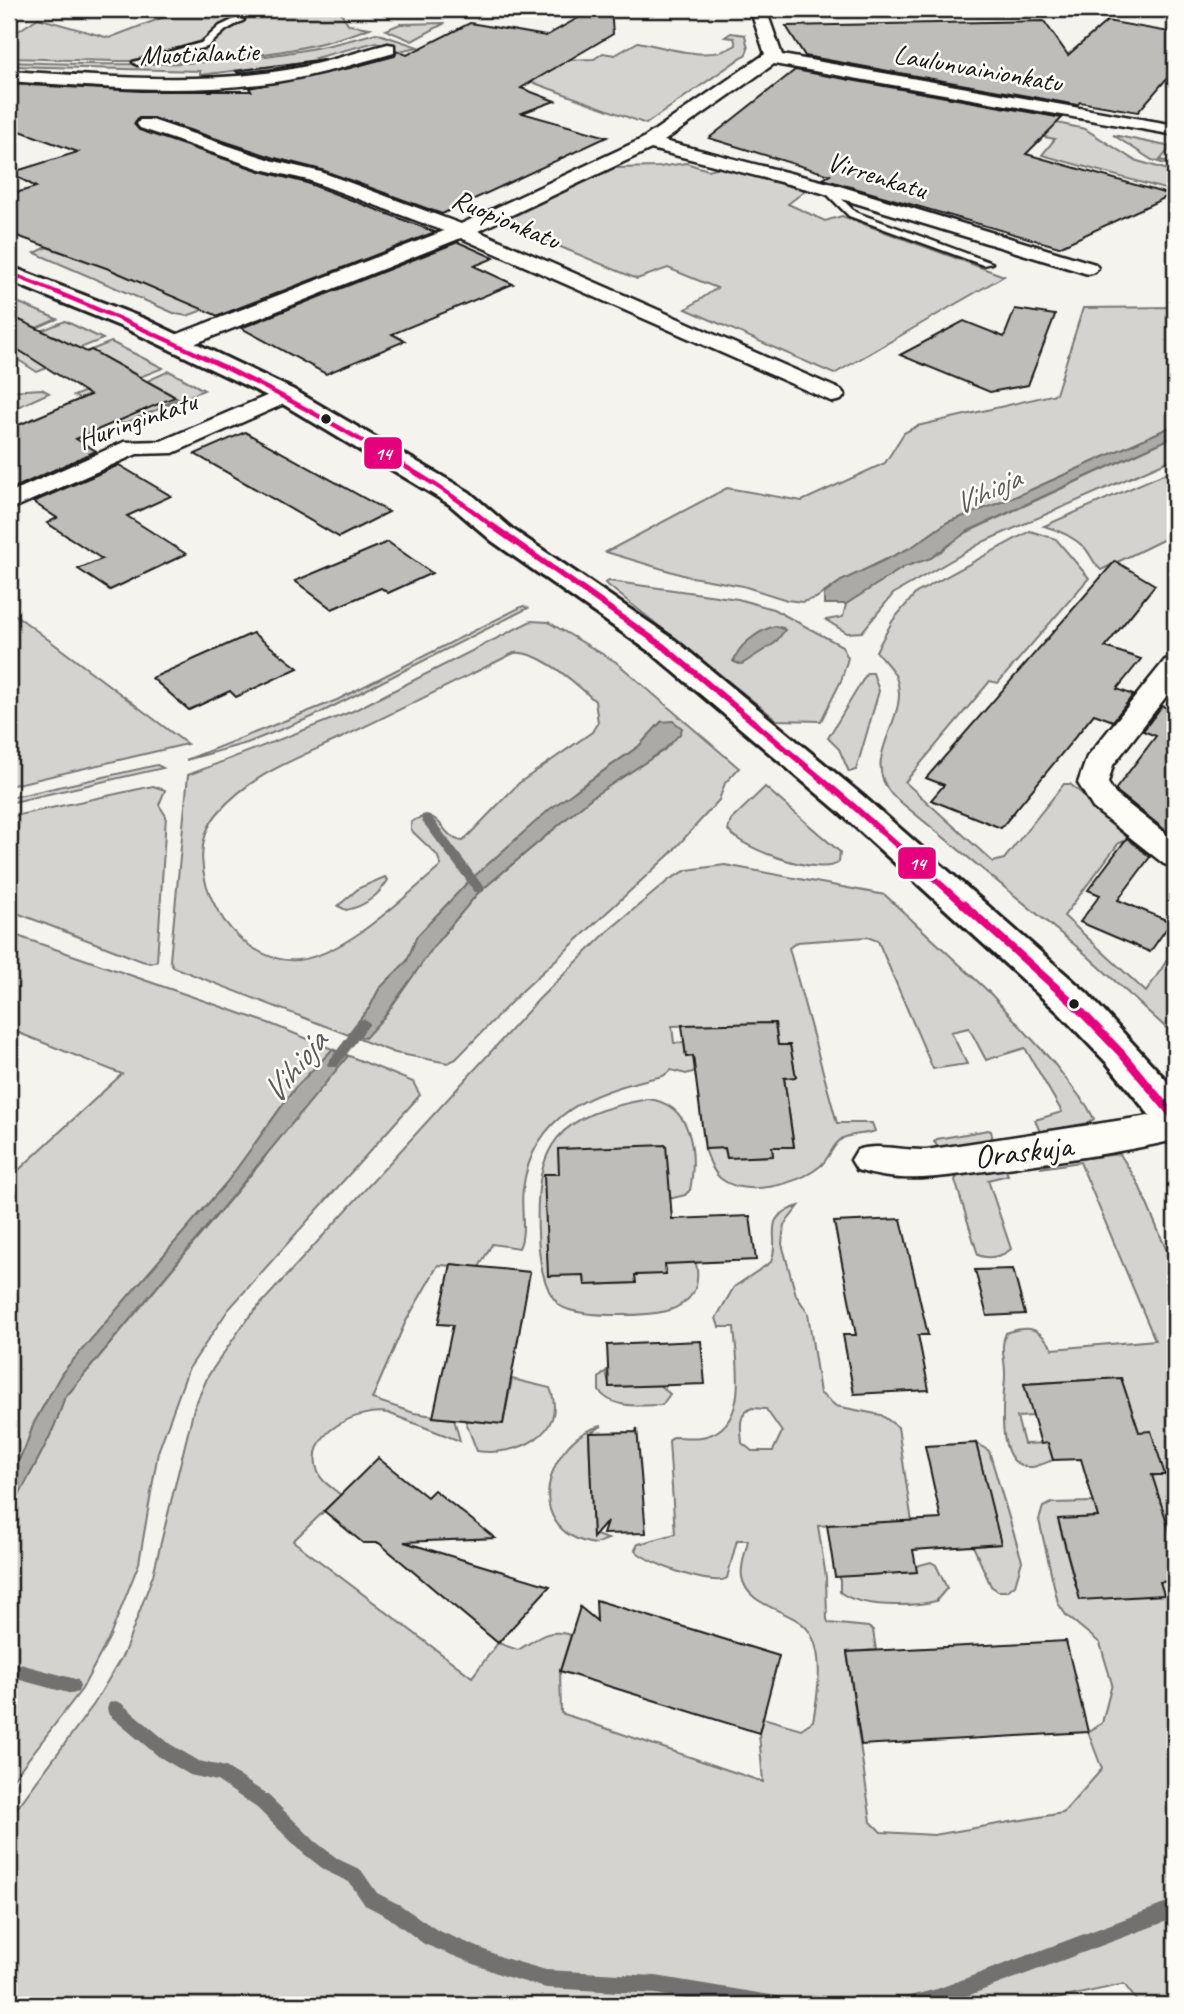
<svg xmlns="http://www.w3.org/2000/svg" width="1184" height="2014" font-family="Caveat,sans-serif">
	<rect width="100%" height="100%" fill="#f4f3ee"/>
	<filter id="ink" filterUnits="userSpaceOnUse"><feTurbulence type="fractalNoise" baseFrequency=".0143" numOctaves="2"/><feDisplacementMap in="SourceGraphic" scale="14" xChannelSelector="R" yChannelSelector="G"/><feConvolveMatrix kernelMatrix="1 2 1 2 8 2 1 2 1" color-interpolation-filters="sRGB"/></filter>
	<g filter="url(#ink)">
		<!-- green -->
		<g fill="#d4d3cf" stroke="#787876" stroke-width="2" fill-rule="evenodd">
			<path d="M141 9 286 12 339 10 349 25 370 28C257 71 128 61 9 58V37L38 18 109 38 164 17Z"/>
			<path d="M445 23 412 41 386 30 400 24Z"/>
			<path d="M376 33 418 47 399 51 376 42 315 58 323 62 284 70 280 65 200 75V71L9 66V62C133 66 256 69 376 33Z"/>
			<path d="M731 33 745 35 748 49 746 54 646 124 480 63 594 59 603 53 615 55 638 42C669 48 708 63 736 45L734 38 725 37Z"/>
			<path d="M1001 111 1085 129 1134 160 1175 172V192L1042 155 1055 139 984 126Z"/>
			<path d="M1113 135 1171 147 1160 160 1175 163V167L1152 160Z"/>
			<path d="M686 163 708 170 728 165 789 182 805 191 788 204 825 221 842 216 1004 276 834 374 686 309 717 288 668 268 637 279 501 222 614 168 659 167Z"/>
			<path d="M395 209 430 225 187 316 176 314 35 253 90 226 49 248 122 273 387 214Z"/>
			<path d="M10 299 57 319 9 340V330L14 327 9 324 18 320 9 315Z"/>
			<path d="M1175 307V425L1015 497 948 522 912 547 841 581 816 598 802 602 787 600 743 586 686 576 606 552 727 488 802 501 885 463 904 433 917 426 1056 394 1083 308Z"/>
			<path d="M65 321 103 339 78 349 53 335 18 348 47 368 37 372 9 354V344Z"/>
			<path d="M111 342 163 368 140 377 91 350Z"/>
			<path d="M169 371 204 390 123 424 74 396 86 391 162 406 178 398 147 381Z"/>
			<path d="M42 389 49 393 9 411V391Z"/>
			<path d="M1175 436V458L985 541 893 594 862 632 847 633 826 620 843 617 846 604 862 592 914 561 940 552 959 536Z"/>
			<path d="M1175 469V534L1101 570C1093 563 1091 555 1085 548 1074 537 1058 530 1044 526Z"/>
			<path d="M1030 531 1056 539 1089 578 998 683 990 681 905 782 993 862 1004 859 1064 784H1070L1133 835 1118 844 1064 916 1146 992 1175 948V1036L1081 950 892 795C858 755 912 719 896 677 892 668 882 659 876 651L893 620 916 593Z"/>
			<path d="M609 581 738 599 773 609 842 646 848 658 841 681 821 721 777 720 605 583ZM775 626 783 628 739 664 733 661 747 642Z"/>
			<path d="M523 606 528 608 312 717 247 743 186 760 337 700Z"/>
			<path d="M9 610 187 744 9 786Z"/>
			<path d="M531 621 548 622 616 662 739 768 725 783 719 800 671 853 520 993 456 1059 448 1063 395 1053 173 967 170 960 188 775 353 711ZM514 653C540 650 578 685 595 701L598 722 592 732 519 783 463 841C439 839 443 803 411 822V830L437 855 441 865 439 868C403 898 346 955 298 960 232 966 174 866 217 814 249 775 298 758 343 737 400 710 457 681 514 653ZM661 722 664 750 592 797 477 894 437 942 392 1005 353 1028 370 1007 379 989 407 961 417 936 469 881 580 787 639 746Z"/>
			<path d="M867 673H873L879 691 856 770 849 772 839 749 828 738Z"/>
			<path d="M157 765 163 768 9 803V798Z"/>
			<path d="M153 786 165 790 159 805 166 816 157 961 150 963 142 961 9 910V817Z"/>
			<path d="M765 787 840 852 839 862C822 878 739 848 728 830L731 820Z"/>
			<path d="M725 865 885 895 989 992 1052 1061 1087 1106 1094 1119 1088 1123 1040 1132 1035 1120 1062 1112 1025 1048 986 1060 969 1028 951 1032 967 1064 933 1069 878 941 867 937 797 942 789 948 837 1123H872L875 1131C865 1135 853 1133 843 1138 832 1144 829 1160 819 1167 797 1185 744 1198 720 1178 712 1171 709 1159 705 1149L725 1148 727 1158 773 1156 772 1147 794 1146 784 1078 796 1077 790 1045H778L775 1023 672 1026 674 1043 684 1042 686 1057 701 1056 702 1069 686 1074 671 1070 663 1076C595 1090 533 1112 523 1189 520 1206 527 1232 519 1248L492 1244 479 1267 438 1265 405 1323 372 1399 414 1413 454 1419 460 1441 388 1413C358 1408 303 1433 318 1472 321 1482 333 1488 341 1495L293 1541 472 1677 498 1643 518 1650C539 1638 547 1628 571 1635L560 1671 561 1713 763 1782 759 1733 763 1718 801 1729 813 1721C818 1695 825 1652 808 1630 792 1609 747 1608 742 1577 740 1565 746 1552 748 1540H737L727 1578C714 1588 644 1562 635 1550L638 1544 675 1534 669 1441 673 1437C683 1437 696 1439 706 1436 751 1425 736 1358 734 1327H719L716 1318 734 1287 771 1262C782 1236 758 1218 799 1206L784 1225 782 1244 796 1295 808 1313 820 1393 836 1406 881 1415 898 1427 913 1529 906 1521 818 1526 826 1577 827 1620 829 1623 868 1627 873 1630 876 1650 847 1652 871 1822 881 1832 934 1835 1063 1813 1102 1769 1088 1732 1102 1723 1112 1684 1100 1643 1066 1615 1058 1603 1039 1520 1043 1507 1052 1503 1094 1502 1098 1517 1058 1520 1076 1587 1102 1586 1164 1595 1160 1582 1175 1581V2005H1140L1124 1984 1029 2005H9V1819L94 1704 124 1653 153 1575 194 1408 208 1376 247 1319 539 999 608 931 670 879 687 870ZM752 1408 766 1409 782 1432 773 1451H752L742 1443C741 1429 737 1414 752 1408Z"/>
			<path d="M385 877 388 880C379 895 364 907 346 910L338 906 359 888Z"/>
			<path d="M9 933 271 1024 413 1082 420 1095 228 1310 188 1370 158 1452 139 1563 110 1636 82 1689 9 1784V1517C26 1477 52 1441 64 1399L263 1160 332 1050 295 1088 227 1182 62 1373 34 1423 25 1448 9 1478V1179L122 1074 9 1029Z"/>
			<path d="M648 1099C693 1104 697 1153 690 1190L685 1195 665 1200 559 1174H545L546 1213 584 1275 585 1285 635 1283V1275L666 1273 662 1230 689 1236C693 1254 703 1275 693 1293 687 1302 677 1308 667 1311 646 1316 574 1319 558 1304 542 1287 539 1257 538 1234 534 1141 558 1115 648 1099Z"/>
			<path d="M988 1130 991 1131 993 1141 941 1150 934 1142 937 1139Z"/>
			<path d="M1120 1154 1138 1183 1175 1270V1548L1152 1476 1165 1474 1139 1432 1121 1378 1024 1384 1033 1416 1017 1417 1024 1444 1048 1443 1053 1460C1047 1462 1039 1466 1032 1467 993 1470 1004 1397 1005 1377 1006 1361 999 1348 1006 1333 1031 1324 1040 1329 1053 1349L1155 1340 1080 1162 1040 1168 1054 1162Z"/>
			<path d="M1004 1166 1008 1175 988 1180 1011 1249C1003 1256 988 1260 978 1255L955 1180 958 1175Z"/>
			<path d="M606 1371 610 1387 659 1385 670 1394 662 1405C640 1405 614 1410 599 1391V1378Z"/>
			<path d="M512 1379 550 1388C569 1435 515 1457 477 1451L465 1420 503 1424Z"/>
			<path d="M602 1426 589 1434 593 1534 608 1539 595 1544C516 1531 550 1435 602 1426Z"/>
			<path d="M976 1443 989 1451 1022 1561 1015 1585 1007 1591H998L991 1586 973 1546 1000 1544Z"/>
			<path d="M931 1562 936 1565 947 1588 936 1601C913 1607 859 1608 840 1592V1576L916 1572V1566Z"/>
		</g>
		<!-- water -->
		<g fill="#abaaa6" stroke="#72716f" stroke-width="2">
			<path d="M1175 425V436L968 531 931 558 904 567 846 604H824V594L841 581 912 547 948 522 1015 497Z"/>
			<path d="M775 626 785 630 775 643 742 664 734 662C736 646 760 630 775 626Z"/>
			<path d="M673 721 682 728 680 734 664 750 592 797 477 894 437 942 384 1017 365 1038 349 1033 370 1007 379 989 407 961 417 936 469 881 550 809 639 746 661 722Z"/>
			<path d="M332 1050 348 1056 64 1399C52 1441 26 1477 9 1517V1478L25 1448 34 1423 62 1373 227 1182 295 1088Z"/>
		</g>
		<g fill="none" stroke-linecap="round" stroke-linejoin="round">
			<!-- stream -->
			<g fill="#72716f" fill-rule="evenodd">
				<path d="M426 814 430 815 483 886 485 889 483 892H475L422 821 421 818 422 815Z"/>
				<path d="M364 1019 370 1023 368 1026 337 1067H329L327 1064 329 1061 360 1020Z"/>
				<path d="M9 1661 72 1678 78 1680 80 1686 78 1692 72 1694 9 1677Z"/>
				<path d="M115 1701 121 1703 170 1744 199 1761 226 1767 269 1796 316 1842 338 1859 361 1870 377 1893 400 1905 437 1930 504 1958 546 1970 656 1976 777 1996 784 1998 786 2005H721L656 1994 546 1988 504 1976 424 1944 388 1917 365 1905 349 1882 326 1871 304 1854 257 1808 217 1781 190 1775 158 1756 109 1715 107 1709 109 1703Z"/>
				<path d="M1175 1900V1918L943 2005H900L902 1998 937 1989Z"/>
			</g>
		</g>
		<!-- building -->
		<g fill="#bebdba" stroke="#1c1c1c" stroke-width="2">
			<path d="M594 9H611L613 34 521 88 555 101 522 113 607 137 442 214 322 170 275 158 153 118H138L134 124 139 130 260 171 307 183 435 232 218 316 109 269 9 233V195L36 187 10 173 78 152 9 127V84L142 91H251L249 88 350 68 395 56 397 51 407 55 470 23 546 36Z"/>
			<path d="M1044 21 1068 55 1107 21 1175 33V69L1138 112 1080 102 1077 105 805 56 786 26Z"/>
			<path d="M324 59 273 69 238 73 236 71Z"/>
			<path d="M795 70 1062 118 1026 154 1171 195 1059 247 823 179 830 175 709 138Z"/>
			<path d="M458 242 494 258 474 266 513 284 392 334 405 341 326 374 241 328Z"/>
			<path d="M1015 309 1055 315 1028 385 990 392 900 355 964 321 1004 337Z"/>
			<path d="M9 315 87 352 91 350 175 397 76 439 96 451 12 489 9 487V429L90 395 9 344Z"/>
			<path d="M245 432 389 512 339 537 195 454Z"/>
			<path d="M119 465 171 496 127 516 186 554 110 590 78 569 102 559 47 523 57 518 33 502Z"/>
			<path d="M388 542 432 573 388 593 381 588 332 609 295 581Z"/>
			<path d="M1115 561 1155 585 1105 647 1141 659 1117 689 1133 695 1113 721 1094 714 1001 828 931 800 944 785 926 778Z"/>
			<path d="M253 633 298 668 236 697 230 691 189 710 152 678Z"/>
			<path d="M1162 706 1175 710V838L1115 790 1156 736 1143 731Z"/>
			<path d="M1127 838 1150 857 1118 900 1171 922 1150 952 1080 922 1100 895 1088 890Z"/>
			<path d="M775 1023 778 1045H790L796 1077 784 1078 794 1147H772L773 1156 727 1158 725 1148 705 1149 693 1056 686 1057 682 1025Z"/>
			<path d="M666 1145 672 1219 750 1216 756 1260 665 1264 666 1274 635 1275 636 1283 585 1285 584 1275 548 1276 544 1174H559L558 1149Z"/>
			<path d="M901 1219 928 1335H918L929 1390 854 1394 843 1335H856L834 1222Z"/>
			<path d="M451 1264 530 1272 503 1424 433 1417 453 1325 438 1324Z"/>
			<path d="M1013 1269 1025 1314 987 1316 975 1270Z"/>
			<path d="M701 1341 705 1384 609 1387 607 1345Z"/>
			<path d="M1121 1378 1139 1432 1151 1431 1165 1475H1152L1175 1548V1581L1160 1582 1164 1595 1080 1600 1058 1519 1098 1517 1081 1459 1053 1460 1048 1443 1041 1444 1024 1384Z"/>
			<path d="M637 1428 646 1533 603 1534 607 1522 593 1538 589 1433 636 1432Z"/>
			<path d="M976 1443 1001 1544 913 1550 917 1572 835 1577 827 1525 941 1519 925 1446Z"/>
			<path d="M378 1458 427 1497 434 1490 495 1538 404 1542 550 1586 498 1643 379 1543H363L324 1511Z"/>
			<path d="M596 1600 779 1656 759 1733 560 1671 580 1607 597 1621Z"/>
			<path d="M1066 1641 1088 1732 861 1745 847 1652Z"/>
		</g>
		<g fill="none" stroke-linecap="round" stroke-linejoin="round">
			<defs>
				<g id="service">
					<path d="M237 18 244 20 226 30 207 47 137 65 133 62 201 43 220 26Z"/>
					<path d="M823 186H829L855 212 992 263 983 265 849 216 823 190Z"/>
				</g>
				<g id="minor">
					<path d="M761 13 769 18 782 55 1175 125V135L774 64 664 141 833 184 1095 264 1098 268 1095 272 1088 274 819 192 651 149 478 231 841 390 845 395 841 400 833 402 461 238 181 349 173 351 162 344 165 339 444 231 308 180 261 169 140 128 137 124 140 120H152L274 161 321 172 461 224 642 139 765 54 753 18Z"/>
					<path d="M388 44 394 45V53C354 64 316 76 275 82 187 95 97 87 9 81V71C97 76 186 84 273 72 313 67 349 54 388 44Z"/>
					<path d="M285 388 293 390 297 395 293 400 173 453 137 454 9 510V493L124 442 161 441Z"/>
					<path d="M1175 658V685L1113 765 1108 783 1115 794 1175 841V868L1164 864 1093 808 1078 783 1087 757 1165 660Z"/>
					<path d="M1175 1112V1140C1117 1153 1059 1161 1000 1169 950 1175 906 1186 857 1170L851 1160 857 1150C878 1143 903 1151 926 1150Z"/>
				</g>
				<path id="secondary" d="M9 266 145 319 294 390 469 492 512 529 675 640 863 796 1087 993 1175 1090V1134L1161 1129 1107 1063 1059 1013 839 812 653 654 492 541 449 504 276 400 127 329 9 281Z"/>
			</defs>
			<!-- service casing -->
			<use href="#service" stroke="#1c1c1c" stroke-width="5"/>
			<!-- minor casing -->
			<use href="#minor" stroke="#1c1c1c" stroke-width="5"/>
			<!-- secondary casing -->
			<use href="#secondary" stroke="#1c1c1c" stroke-width="6"/>
			<!-- service -->
			<use href="#service" fill="#fdfcf7" fill-rule="evenodd"/>
			<!-- minor -->
			<use href="#minor" fill="#fdfcf7" fill-rule="evenodd"/>
			<!-- secondary -->
			<use href="#secondary" fill="#fdfcf7" fill-rule="evenodd"/>
			<defs>
				<path id="bus-1-far2" d="M9 273C132 322 251 375 364 442 409 469 453 493 493 527"/>
				<path id="bus-1-far1" d="M491 525 664 647 851 804 965 906"/>
				<path id="bus-1" d="M963 904 1073 1003 1121 1053 1175 1118"/>
			</defs>
			<!-- bus-1-far2 casing -->
			<use href="#bus-1-far2" stroke="#fdfcf7" stroke-width="8"/>
			<!-- bus-1-far1 casing -->
			<use href="#bus-1-far1" stroke="#fdfcf7" stroke-width="10"/>
			<!-- bus-1 casing -->
			<use href="#bus-1" stroke="#fdfcf7" stroke-width="13"/>
			<!-- bus-1-far2 -->
			<use href="#bus-1-far2" stroke="#e5007d" stroke-width="4.5"/>
			<!-- bus-1-far1 -->
			<use href="#bus-1-far1" stroke="#e5007d" stroke-width="6"/>
			<!-- bus-1 -->
			<use href="#bus-1" stroke="#e5007d" stroke-width="8"/>
		</g>
	</g>
	<!-- markers -->
	<g fill="#1c1c1c" stroke="#fdfcf7" stroke-width="2.5">
		<circle cx="326" cy="419" r="6"/>
		<circle cx="1074" cy="1004" r="6"/>
	</g>
	<g text-anchor="middle" dominant-baseline="central" stroke-width="5" stroke-linejoin="round" paint-order="stroke">
		<!-- far-street labels -->
		<g font-size="28" fill="#1c1c1c" stroke="#fdfcf7">
			<text transform="translate(199 53) rotate(-2)">Muotialantie</text>
			<text transform="translate(978 68) rotate(10)">Laulunvainionkatu</text>
			<text transform="translate(877 175) rotate(17)">Virrenkatu</text>
			<text transform="translate(506 219) rotate(23)">Ruopionkatu</text>
			<text transform="translate(137 420) rotate(-19)">Huringinkatu</text>
		</g>
		<!-- far-water labels -->
		<g font-size="30" font-style="italic" fill="#5c5c5a" stroke="#fdfcf7">
			<text transform="translate(987 491) rotate(-25)">Vihioja</text>
		</g>
		<!-- street labels -->
		<g font-size="33" fill="#1c1c1c" stroke="#fdfcf7">
			<text transform="translate(1023 1151) rotate(-7)">Oraskuja</text>
		</g>
		<!-- water labels -->
		<g font-size="35" font-style="italic" fill="#5c5c5a" stroke="#fdfcf7">
			<text transform="translate(294 1067) rotate(-51)">Vihioja</text>
		</g>
	</g>
	<g stroke="#fdfcf7" stroke-width="2.5">
		<rect x="363" y="436" width="40" height="34" rx="7" fill="#e5007d"/>
		<rect x="897" y="846" width="40" height="34" rx="7" fill="#e5007d"/>
	</g>
	<g font-size="19" text-anchor="middle" font-weight="bold" fill="#fff">
		<text x="383" y="460">14</text>
		<text x="917" y="870">14</text>
	</g>
	<!-- margin -->
	<rect width="1184" height="2014" fill="none" stroke="#fdfcf7" stroke-width="35"/>
	<rect x="18" y="18" width="1149" height="1979" fill="none" stroke="#1c1c1c" stroke-width="2.5" filter="url(#ink)"/>
</svg>
